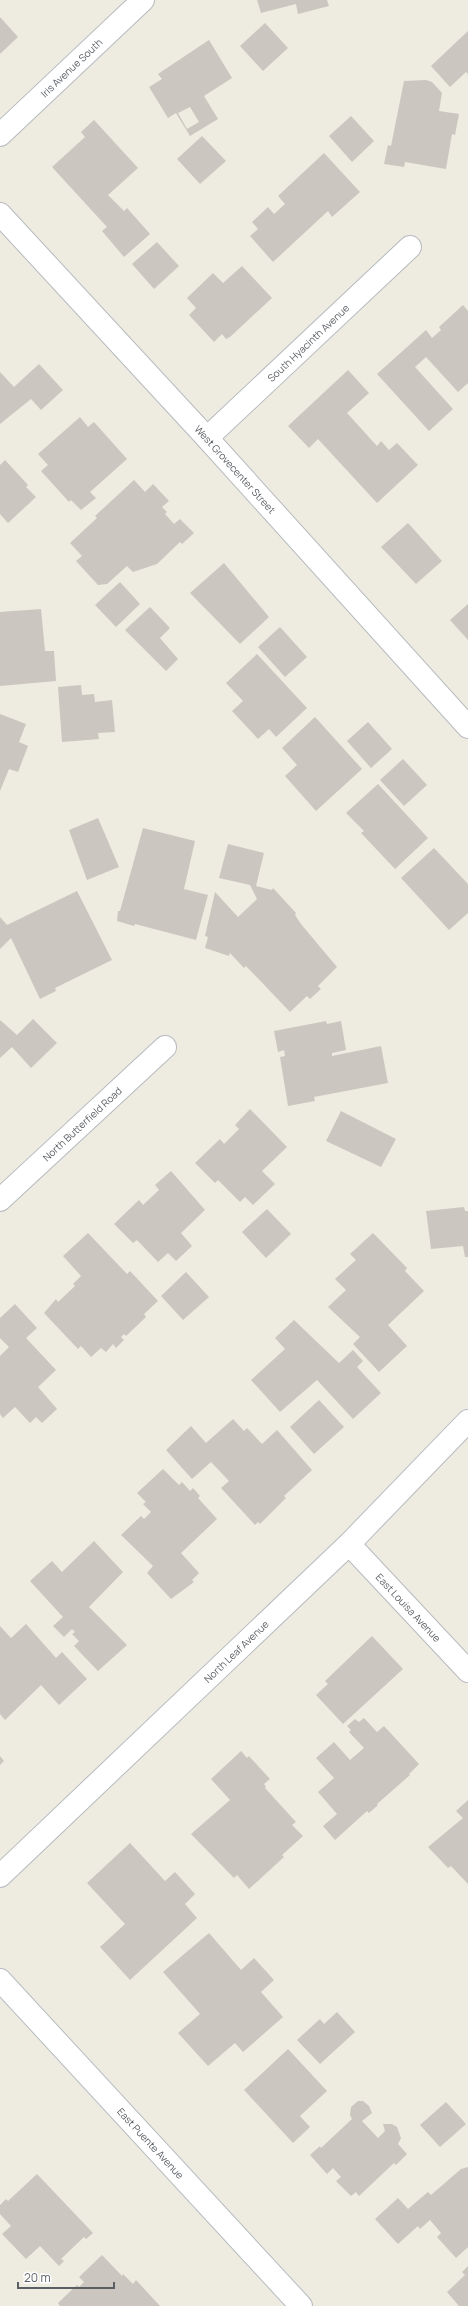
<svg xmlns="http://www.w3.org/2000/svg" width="468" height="2306" font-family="Manrope,sans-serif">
	<rect width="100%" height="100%" fill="#eeebe1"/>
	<!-- building -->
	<g fill="#cbc7c0" fill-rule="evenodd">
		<path d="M257 0H327L329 6 298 14 296 4 261 13Z"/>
		<path d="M0 17 18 37 0 54Z"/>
		<path d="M265 23 288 48 263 71 240 46Z"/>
		<path d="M468 31V74L466 72 450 87 431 66Z"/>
		<path d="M209 40 232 78 204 96 218 119 190 136 176 113 168 118 149 87 162 79 158 74ZM190 107 199 122 187 129 178 113Z"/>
		<path d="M426 80 432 82 442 93 439 111 459 114 455 135 452 134 446 169 405 162 404 167 384 164 388 145 391 146 404 81Z"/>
		<path d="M351 116 374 141 352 162 329 136Z"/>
		<path d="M94 120 138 168 108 195 124 211 127 208 150 234 124 257 102 231 107 227 52 167 85 137 81 132Z"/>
		<path d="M202 136 226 161 200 184 177 159Z"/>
		<path d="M324 153 360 192 332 217 328 211 273 262 250 236 258 229 252 222 268 207 274 214 285 204 278 196Z"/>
		<path d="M157 242 179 266 154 289 132 264Z"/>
		<path d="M242 266 272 298 230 337 226 339 222 334 214 342 189 315 196 308 187 298 213 273 223 283Z"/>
		<path d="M463 305 468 311V383L458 392 426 357 415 367 453 409 429 431 377 374 426 330 432 338 441 330 439 327Z"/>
		<path d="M39 364 63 390 41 410 31 399 0 424V372L14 387Z"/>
		<path d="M348 370 369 393 347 413 377 446 381 441 389 450 397 443 418 465 377 503 318 439 309 448 288 426Z"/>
		<path d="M80 417 88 427 94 422 127 459 90 492 96 498 81 510 71 500 69 502 41 471 48 465 38 454Z"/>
		<path d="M5 460 28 485 26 487 36 497 8 523 0 514V465Z"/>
		<path d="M134 480 145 492 153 484 169 501 162 507 167 512 165 514 174 524 180 519 194 533 182 544 180 542 157 564 133 572 127 566 107 584 98 585 76 561 82 556 70 543 97 518 95 516Z"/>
		<path d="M408 523 442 561 416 584 381 547Z"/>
		<path d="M224 563 269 617 240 644 190 593Z"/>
		<path d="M120 582 140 604 116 627 95 605Z"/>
		<path d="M468 604V640L450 620Z"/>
		<path d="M150 607 170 628 160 638 178 659 166 671 125 630Z"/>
		<path d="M41 609 45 651H54L56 681 0 686V612Z"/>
		<path d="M280 627 307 657 285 677 258 647Z"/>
		<path d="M257 654 307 708 276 737 269 729 258 739 232 711 243 701 226 683Z"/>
		<path d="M81 685 82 695 94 694 95 702 112 700 115 732 98 733 99 739 62 742 58 687Z"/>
		<path d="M0 714 26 724 19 742 28 746 18 772 9 769 0 791Z"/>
		<path d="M315 717 362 769 316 811 285 776 297 765 282 748Z"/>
		<path d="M368 722 392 749 371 768 347 741Z"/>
		<path d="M403 759 427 785 404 806 380 780Z"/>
		<path d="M378 784 428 838 395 869 361 833 364 831 346 813Z"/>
		<path d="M98 818 119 867 87 880 69 830Z"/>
		<path d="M143 828 195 841 184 889 208 895 196 940 135 924 134 926 117 921 118 911H120Z"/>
		<path d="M228 844 264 853 256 886 272 890 273 888 296 913 295 915 301 924 337 967 318 986 321 989 310 999 307 996 290 1012 246 966 244 968 230 953 229 956 205 948 208 937 205 936 215 892 238 917 257 899 250 885 219 878Z"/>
		<path d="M434 848 468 884V913L449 930 401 878Z"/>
		<path d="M77 891 112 960 55 988 56 991 40 999 11 938 0 949V917L7 925Z"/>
		<path d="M33 1019 57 1043 31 1068 12 1047 0 1058V1020L17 1035Z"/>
		<path d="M326 1021 327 1024 341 1021 346 1050 332 1053V1056L381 1046 388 1083 314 1097 315 1101 288 1106 280 1057 285 1056 284 1050 278 1052 274 1031Z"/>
		<path d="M250 1109 287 1147 262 1171 275 1184 253 1205 245 1197 240 1202 218 1180 215 1183 195 1163 220 1139 224 1144 239 1129 235 1125Z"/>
		<path d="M341 1111 396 1139 381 1167 326 1141Z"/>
		<path d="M171 1171 205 1210 181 1233 192 1246 176 1261 168 1253 158 1262 137 1240 133 1243 114 1224 139 1200 143 1205 159 1190 155 1185Z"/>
		<path d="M464 1207 465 1211H468V1257H465L463 1246 431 1249 426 1211Z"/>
		<path d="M267 1209 291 1234 266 1258 242 1232Z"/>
		<path d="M88 1233 127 1274 130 1271 158 1301 144 1314 146 1317 126 1336 124 1334 121 1337 124 1340 116 1348 113 1344 106 1352 101 1348 91 1357 81 1346 78 1349 44 1313 56 1299 58 1302 75 1286 73 1284 81 1276 63 1256Z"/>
		<path d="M373 1233 407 1268 405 1271 424 1291 388 1325 407 1346 379 1372 353 1344 360 1337 328 1307 346 1290 335 1279 356 1260 350 1254Z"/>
		<path d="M186 1272 209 1297 183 1320 161 1296Z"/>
		<path d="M15 1304 37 1328 26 1338 56 1370 38 1387 57 1409 42 1423 36 1417 30 1423 15 1407 3 1418 0 1414V1356L9 1347 0 1338V1318Z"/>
		<path d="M294 1320 339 1363 353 1350 363 1361 357 1367 381 1393 353 1419 317 1380 280 1412 251 1380 285 1349 275 1338Z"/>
		<path d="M319 1400 344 1427 314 1454 290 1427Z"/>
		<path d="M233 1419 244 1431 247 1428 262 1444 277 1430 312 1470 284 1496 286 1498 260 1524 258 1522 255 1525 221 1488 229 1481 211 1462 192 1479 166 1450 191 1426 206 1443Z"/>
		<path d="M163 1469 179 1485 182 1482 190 1491 193 1488 200 1496 198 1498 217 1519 181 1553 199 1573 192 1580 194 1582 171 1599 147 1573 153 1566 121 1535 141 1516 144 1519 151 1512 143 1504 146 1502 137 1493Z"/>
		<path d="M94 1541 123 1572 89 1607 127 1645 98 1671 74 1646 79 1641 72 1634 75 1632 72 1629 64 1637 53 1626 63 1617 30 1581 52 1561 62 1572Z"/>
		<path d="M26 1624 56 1658 62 1652 87 1679 59 1705 41 1685 5 1720 0 1714V1626L11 1638Z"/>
		<path d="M372 1636 403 1669 343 1724 316 1695 328 1684 325 1681Z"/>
		<path d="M364 1718 377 1732 384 1726 419 1764 409 1774 410 1775 377 1804 378 1805 369 1813 367 1811 335 1840 323 1826 337 1814 318 1792 334 1778 316 1758 334 1742 350 1760 364 1748 349 1732 351 1730 347 1726 355 1719 359 1722Z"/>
		<path d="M241 1751 247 1758 249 1756 270 1779 264 1784 266 1787 265 1788 296 1822 292 1825 303 1836 282 1855 284 1857 249 1889 237 1875 234 1878 191 1834 230 1800 211 1779Z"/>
		<path d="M0 1756 4 1761 0 1765Z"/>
		<path d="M468 1800V1884L451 1866 448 1868 428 1847 463 1818 456 1811Z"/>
		<path d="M130 1843 165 1881 175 1872 195 1894 185 1904 197 1918 130 1980 100 1947 125 1924 87 1883Z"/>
		<path d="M209 1933 241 1970 254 1958 274 1980 261 1992 283 2017 243 2052 235 2043 208 2066 178 2033 200 2014 163 1972Z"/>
		<path d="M337 2012 355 2032 320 2064 297 2040 320 2019 324 2024Z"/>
		<path d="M288 2049 327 2091 300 2116 310 2127 293 2143 244 2090Z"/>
		<path d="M358 2101H363L369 2106 372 2113 362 2121 378 2138 385 2131 383 2124H392L397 2127 401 2138 398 2144 407 2154 396 2165 394 2163 359 2196 356 2192 351 2196 336 2181 341 2177 333 2168 327 2174 310 2155 320 2146 321 2148 352 2119 350 2115 351 2107Z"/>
		<path d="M446 2102 466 2124 440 2147 420 2125Z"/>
		<path d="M468 2167V2247L456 2258 437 2237 441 2233 430 2220 420 2229 418 2226 398 2244 375 2219 398 2198 408 2209 428 2192 431 2195 461 2169Z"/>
		<path d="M37 2174 93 2233 86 2239 84 2237 61 2259 64 2261 59 2266 40 2246 26 2259 2 2234 11 2226 0 2214V2205L6 2199 8 2201Z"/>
		<path d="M102 2255 122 2276 123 2274 133 2284 136 2280 160 2306H60L58 2303 77 2285 79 2287 84 2282 79 2277Z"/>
		<path d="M468 2266V2306H459L447 2292 465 2275 462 2272Z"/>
	</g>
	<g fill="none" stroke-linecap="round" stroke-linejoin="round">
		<defs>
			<g id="minor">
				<path id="s1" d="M0 135 143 0"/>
				<path id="s2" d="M0 214 207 438 468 727"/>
				<path id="s3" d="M207 438 410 247"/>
				<path id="s4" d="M0 1200 165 1047"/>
				<path id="s5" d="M349 1544 468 1671"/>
				<path id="s6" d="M0 1876 349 1544 468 1421"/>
			</g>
			<g id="secondary">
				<path id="s7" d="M0 1980 301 2306"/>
			</g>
		</defs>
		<!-- minor casing -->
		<use href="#minor" stroke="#b7babf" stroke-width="24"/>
		<!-- secondary casing -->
		<use href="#secondary" stroke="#b7bcc1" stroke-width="24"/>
		<!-- minor -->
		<use href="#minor" stroke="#fff" stroke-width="22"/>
		<!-- secondary -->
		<use href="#secondary" stroke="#fff" stroke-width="22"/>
	</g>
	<g text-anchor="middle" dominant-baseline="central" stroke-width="3.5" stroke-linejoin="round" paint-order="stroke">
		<!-- street labels -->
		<g font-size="10" fill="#5a5f64" stroke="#fff">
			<text stroke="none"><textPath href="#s1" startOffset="98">Iris Avenue South</textPath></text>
			<text stroke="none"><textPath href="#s3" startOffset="139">South Hyacinth Avenue</textPath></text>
			<text stroke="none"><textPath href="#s2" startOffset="347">West Grovecenter Street</textPath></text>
			<text stroke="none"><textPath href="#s4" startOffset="112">North Butterfield Road</textPath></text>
			<text stroke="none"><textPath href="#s5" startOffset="87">East Louisa Avenue</textPath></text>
			<text stroke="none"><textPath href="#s6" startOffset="326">North Leaf Avenue</textPath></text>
			<text stroke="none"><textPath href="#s7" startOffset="222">East Puente Avenue</textPath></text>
		</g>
	</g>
	<!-- scale -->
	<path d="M18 2282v6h96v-6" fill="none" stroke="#5a5f64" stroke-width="2"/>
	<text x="24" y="2282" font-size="12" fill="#5a5f64" stroke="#ffffff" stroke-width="3" paint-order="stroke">20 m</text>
</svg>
